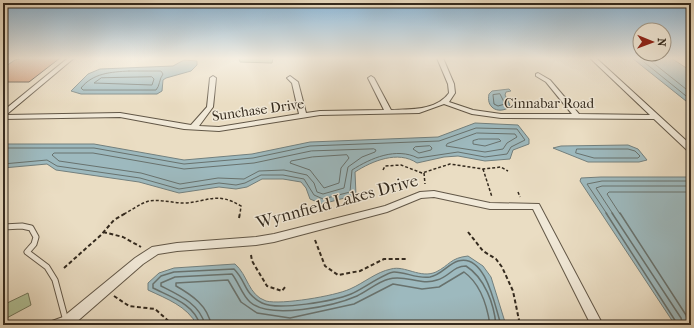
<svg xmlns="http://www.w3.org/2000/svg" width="694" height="328" font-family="'IM FELL French Canon',serif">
	<rect width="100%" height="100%" fill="#eaddc3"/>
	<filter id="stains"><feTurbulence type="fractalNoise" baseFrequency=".005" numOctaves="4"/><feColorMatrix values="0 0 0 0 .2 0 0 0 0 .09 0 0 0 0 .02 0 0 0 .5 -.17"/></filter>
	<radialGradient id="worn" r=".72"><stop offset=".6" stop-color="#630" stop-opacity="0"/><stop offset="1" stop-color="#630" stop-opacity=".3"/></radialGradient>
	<!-- green -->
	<g fill="#b1c298" stroke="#72765b">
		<path d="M239 58H273L272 63 240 62Z"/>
		<path d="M28 293 31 305 3 320V305Z"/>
	</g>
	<!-- water -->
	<g fill="#9db9be" stroke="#73807e">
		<path d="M632 58H671L691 71V105Z"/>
		<path d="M184 60 197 61V65L191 71 166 78 163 80 162 91 157 94H81L71 91 88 74 100 69 173 66Z"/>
		<path d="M509 89 511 91 506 92 505 95 510 105 508 108C497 114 486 107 489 94L492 91Z"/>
		<path d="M475 123 518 125 529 139V144L513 150 510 159 485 161 458 156 444 157 417 163C398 150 372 161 355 172L356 195 322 204 310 199 306 188 301 182 283 179H262L247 187 236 189 219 187 179 193 139 182 56 170 47 164 3 168V144H94L184 160 252 154 310 142 438 137Z"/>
		<path d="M628 145 638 149 647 160 639 162H588L553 148 561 146Z"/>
		<path d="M601 177H691V325H675L580 181 581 178Z"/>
		<path d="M468 256 483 266 491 277 505 322 504 325H197C187 306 167 299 148 290V283L159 273 174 268 235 264C248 275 248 295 266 301 281 305 335 296 350 289 364 283 376 272 391 269 405 265 420 279 436 272 450 265 450 258 468 256Z"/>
	</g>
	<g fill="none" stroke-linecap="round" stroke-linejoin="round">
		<!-- shore-far1 -->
		<g stroke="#68726e" stroke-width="1">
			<path d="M639 58 691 100"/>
			<path d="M647 58 691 93"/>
			<path d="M129 71H161L163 74C159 79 160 86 156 90H83L81 88C93 73 111 72 129 71Z"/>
			<path d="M152 77 154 79 152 85 94 83 101 78Z"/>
			<path d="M500 94 505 104 498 106 494 104 493 95Z"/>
			<path d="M477 133 515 134 517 137 507 143 503 149 485 152 446 146 447 144Z"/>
			<path d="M479 139H499L501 141 485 146 473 144V141Z"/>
			<path d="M430 146 432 148 431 150 419 153 413 149 415 147Z"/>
			<path d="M3 148H94L184 164 253 158 310 146 439 141 476 128 517 129 525 140 511 147 507 154 485 157 458 152 418 158C396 147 371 158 352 170L350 192 323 199 314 195 304 179 283 175H261L245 183 236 185 219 183 179 189 140 178 57 166 47 160 3 164"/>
			<path d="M374 149 376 150 375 152 362 157 348 167 344 188 323 194 317 192 314 183 307 175 284 170 259 171 244 179 218 178 180 184 141 173 59 161 52 155 54 153H93L184 169 254 163 311 151Z"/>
			<path d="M577 149H628L635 151 640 156 638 158H594L576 153Z"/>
			<path d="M347 155 349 158 341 168 339 183 324 188 310 170 290 163 291 161 312 157Z"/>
			<path d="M607 214 587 184 602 181H691"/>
			<path d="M613 214 596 188 602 186H691"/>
			<path d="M620 214 607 194 609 192H691"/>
		</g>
		<!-- shore -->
		<g stroke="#68726e" stroke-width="1.5">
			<path d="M606 213 678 325"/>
			<path d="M612 213 681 318 683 325"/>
			<path d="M620 213 686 315 689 325"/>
			<path d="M200 325C194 304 171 297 153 288V284L161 276 174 272 234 269C247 282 243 293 262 303 278 311 334 301 351 294 361 290 386 272 394 272 406 272 417 279 430 277 441 275 448 264 458 261 486 253 495 307 501 325"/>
			<path d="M205 325C200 304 179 295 161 286V283L175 277 232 274C239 283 242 295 250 302 270 320 334 306 357 296 368 291 377 282 389 279 405 274 421 286 437 280 449 277 453 266 466 266 485 278 494 304 496 325"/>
			<path d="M211 325C208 306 192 295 176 286V283L228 280 241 302 257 313 290 318 354 304 393 284 422 289 439 287 464 272C481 284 487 305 490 325"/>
		</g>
	</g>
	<!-- building -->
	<path fill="#ce906a" stroke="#342a1e" d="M23 58H60L29 82H3V68L15 60Z"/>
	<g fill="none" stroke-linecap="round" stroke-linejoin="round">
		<defs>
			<path id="service" d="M3 227 22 226 31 228 36 237 34 244 27 252 47 267 55 280 66 321"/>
			<g id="minor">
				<path d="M10 58 3 63V58Z"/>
				<path d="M68 58H74L6 115 120 113 191 125 207 107 210 78 213 76 216 78 213 107 199 126 219 127 299 114 292 83 287 78 290 76 298 82 306 113 320 111 384 110 368 78 371 76 374 78 391 110C410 109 436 111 449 93L448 84 437 58H443L454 84 455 93 449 102 473 110 501 114H572L546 82 536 76V74L538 73 550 80 579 114 650 115 590 58H596L691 145V151H688L654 119 501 118 472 114 444 104 419 113 320 115 219 131 184 129 120 117 3 119V111Z"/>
				<path d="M434 191 490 203 539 204 603 325H591L533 209H490L434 197 421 198 387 212 274 242 256 245 177 251 158 254 143 264 73 325H50L52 321 63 317 135 258 152 247 177 243 256 237 274 234 385 206 420 192Z"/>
			</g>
		</defs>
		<!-- service casing -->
		<use href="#service" stroke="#625747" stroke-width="7"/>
		<!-- minor casing -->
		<use href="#minor" stroke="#625747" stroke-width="2"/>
		<!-- path-far1 -->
		<g stroke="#342a1e" stroke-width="1.5" stroke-dasharray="3 2" stroke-linecap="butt">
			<path d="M483 169 492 197"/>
			<path d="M383 170 385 166 401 165 422 173 450 164 483 169 501 167 508 171"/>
			<path d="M424 173 425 184"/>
			<path d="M518 192 520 197"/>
			<path d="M124 214C132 210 141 203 149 201 161 199 172 203 184 203 208 202 216 191 241 206L240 214"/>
		</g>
		<!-- path -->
		<g stroke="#342a1e" stroke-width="2" stroke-dasharray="4 2.5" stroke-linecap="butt">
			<path d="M239 218 240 213"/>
			<path d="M103 232 123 237 141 247"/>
			<path d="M468 232 483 251 496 259 502 267 513 291 520 325"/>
			<path d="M315 240 325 266 338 275 360 271 384 259H407"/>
			<path d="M251 255 252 261 267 286 282 291 285 287"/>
			<path d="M64 268 101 235 114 220 126 213"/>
			<path d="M114 296 129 306 155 309 173 325"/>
		</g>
		<!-- service -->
		<use href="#service" stroke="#f1e9d8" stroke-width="5"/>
		<!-- minor -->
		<use href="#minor" fill="#f1e9d8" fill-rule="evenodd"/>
	</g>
	<!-- sky -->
	<linearGradient id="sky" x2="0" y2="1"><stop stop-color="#8ab6d7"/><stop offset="0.56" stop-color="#f6f0e4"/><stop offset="1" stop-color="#f6f0e4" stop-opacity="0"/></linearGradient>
	<rect width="694" height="104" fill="url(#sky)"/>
	<g text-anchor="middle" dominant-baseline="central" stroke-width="3" stroke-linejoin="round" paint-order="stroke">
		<!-- street labels -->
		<g font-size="14" fill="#342a1e" stroke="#f1e9d8">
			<text x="549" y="103">Cinnabar Road</text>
			<text transform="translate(258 110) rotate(-8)">Sunchase Drive</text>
		</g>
		<!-- near-street labels -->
		<g font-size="17" fill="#342a1e" stroke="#f1e9d8">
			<text transform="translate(337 201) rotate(-15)">Wynnfield Lakes Drive</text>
		</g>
	</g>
	<!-- margin -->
	<rect width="694" height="328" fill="none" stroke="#eaddc3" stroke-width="16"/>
	<rect x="4" y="4" width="686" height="320" fill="none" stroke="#342a1e" stroke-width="2"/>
	<rect x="8" y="8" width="678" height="312" fill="none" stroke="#342a1e"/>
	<!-- north arrow -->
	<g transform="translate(652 42) rotate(91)"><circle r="19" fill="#f1e9d8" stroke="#a59d8e"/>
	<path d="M0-3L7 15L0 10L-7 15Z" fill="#8f2418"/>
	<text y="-6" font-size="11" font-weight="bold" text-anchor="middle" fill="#342a1e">N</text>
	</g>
	<rect width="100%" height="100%" filter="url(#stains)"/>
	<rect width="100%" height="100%" fill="url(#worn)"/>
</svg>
